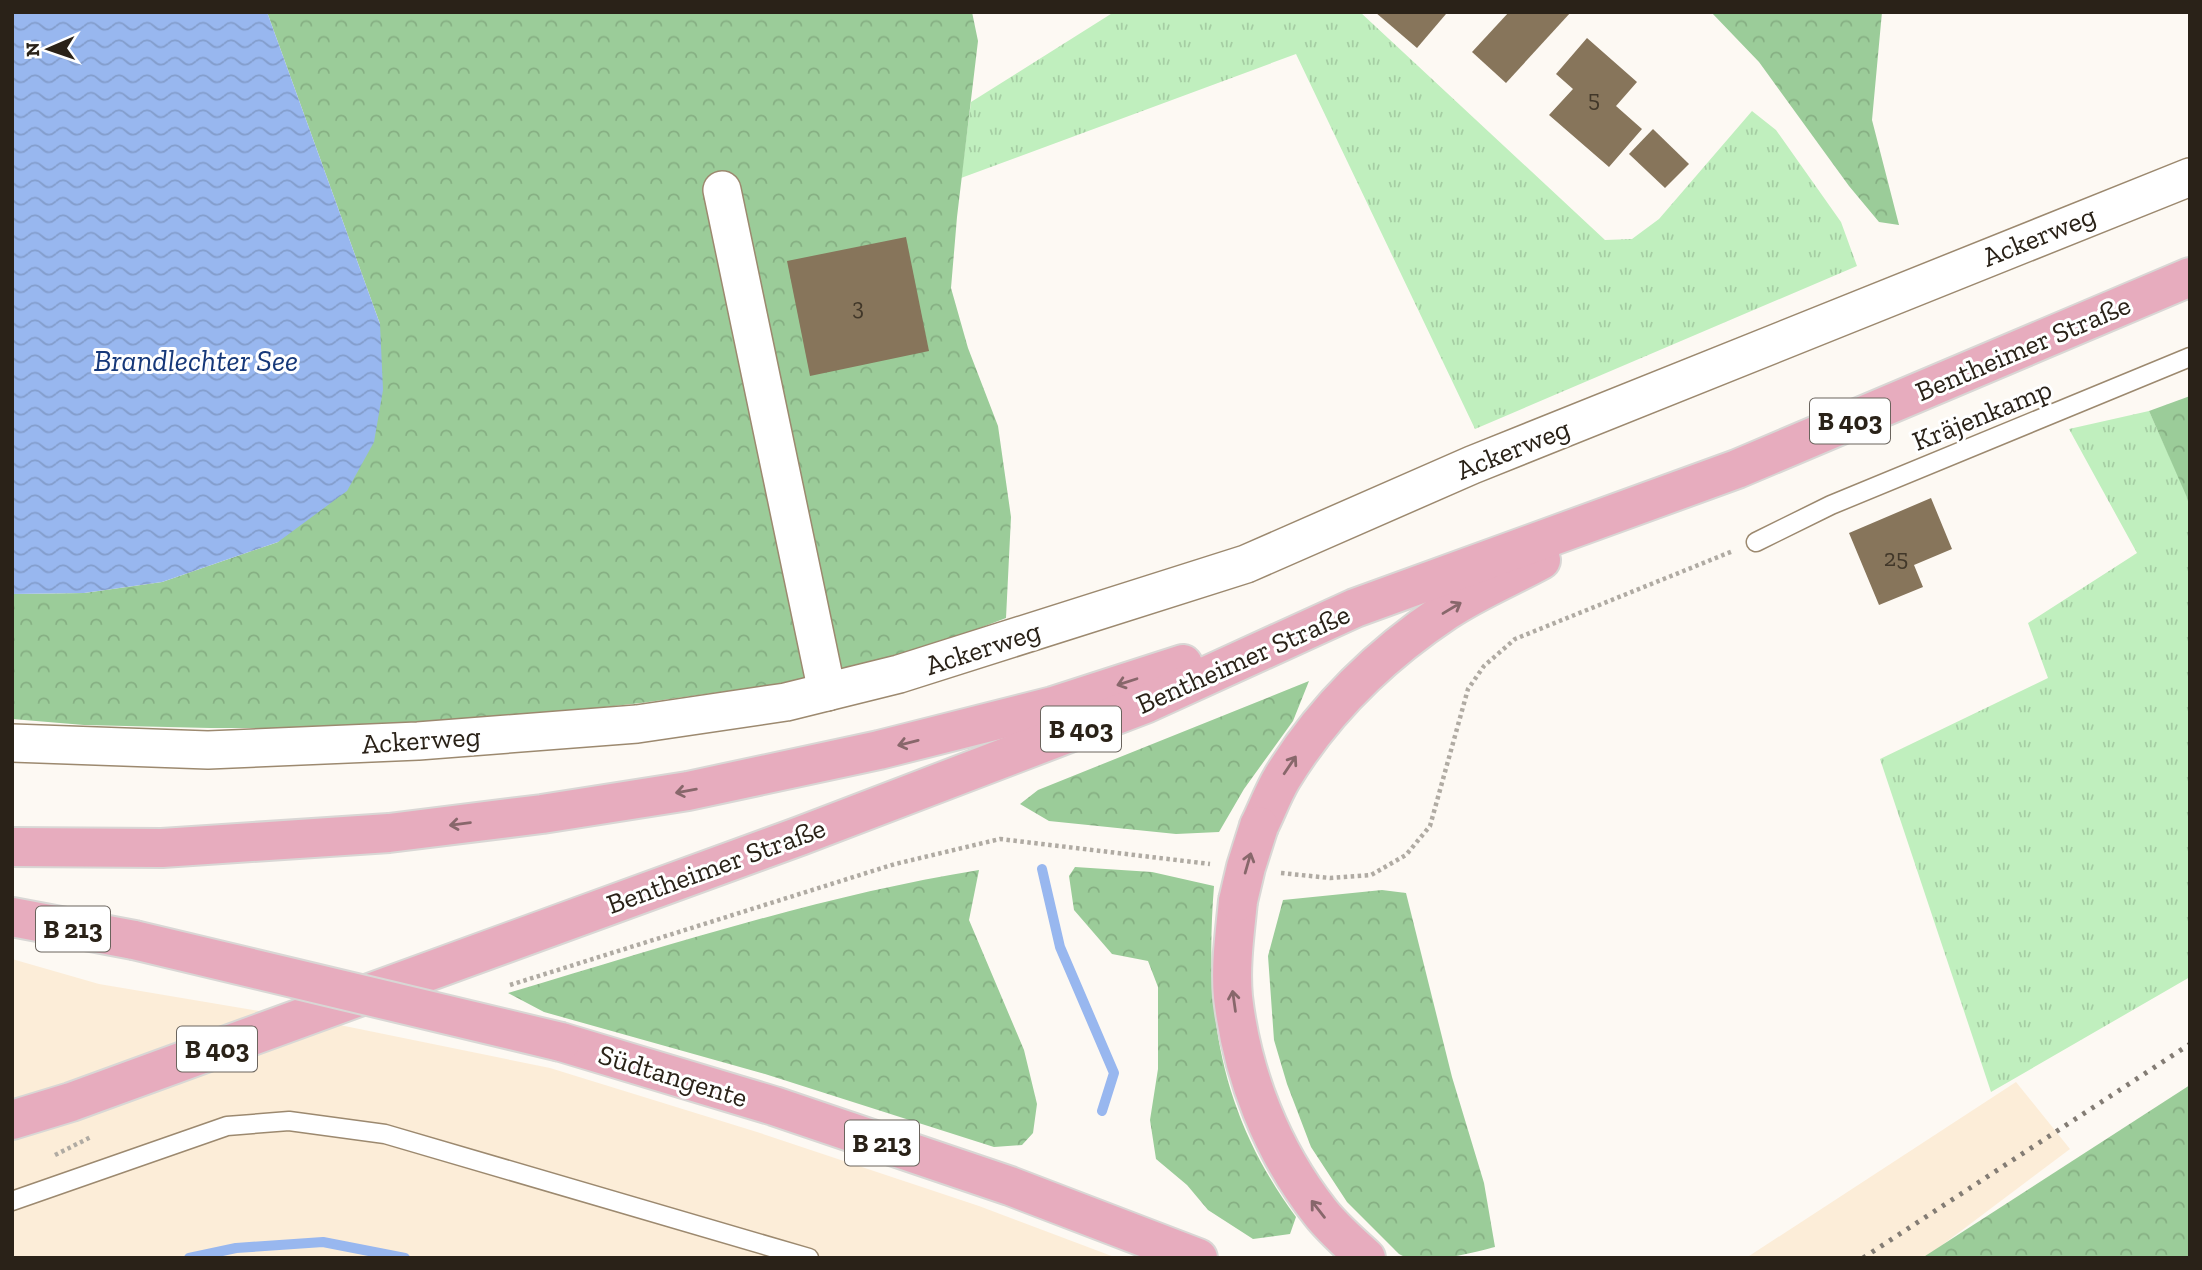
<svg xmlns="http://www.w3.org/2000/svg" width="2202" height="1270" font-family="'Zilla Slab',serif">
	<defs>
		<pattern id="grass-tufts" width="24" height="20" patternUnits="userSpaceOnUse" patternTransform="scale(1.75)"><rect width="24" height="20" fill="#c0efbe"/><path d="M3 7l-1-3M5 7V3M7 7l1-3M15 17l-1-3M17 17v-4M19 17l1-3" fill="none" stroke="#a5cda3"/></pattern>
		<pattern id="forest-crowns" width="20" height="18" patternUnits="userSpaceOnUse" patternTransform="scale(1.75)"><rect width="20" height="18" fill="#9bcc99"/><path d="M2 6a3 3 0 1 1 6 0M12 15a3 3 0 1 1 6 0" fill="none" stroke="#86af83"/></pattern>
		<pattern id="water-waves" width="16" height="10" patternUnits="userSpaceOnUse" patternTransform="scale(1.75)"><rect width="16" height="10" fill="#98b7ef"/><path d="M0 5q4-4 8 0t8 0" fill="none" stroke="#839dcc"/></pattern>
	</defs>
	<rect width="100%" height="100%" fill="#fdf9f3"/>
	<!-- built -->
	<g fill="#fcedd8">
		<path d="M12 959 99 984 325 1022 550 1068 757 1132 979 1206 1117 1258H12Z"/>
		<path d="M2016 1082 2070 1149 1925 1258H1746Z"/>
	</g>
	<!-- grass -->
	<g fill="url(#grass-tufts)">
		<path d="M1114 12H1360L1605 240 1632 239 1659 219 1752 111 1776 130 1841 222 1857 266 1475 429 1296 54 961 178 971 102Z"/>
		<path d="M2149 411 2190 502V977L1991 1092 1880 759 2048 678 2028 623 2137 553 2069 429Z"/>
	</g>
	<!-- forest -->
	<g fill="url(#forest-crowns)">
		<path d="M267 12H972L978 41 957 217 951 288 968 348 998 426 1011 517 1006 618 922 650 778 684 641 703 488 720 338 728H210L84 725 12 719V594L84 593 162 582 278 542 380 324Z"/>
		<path d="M1711 12H1882L1872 120 1899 225 1879 222 1849 186 1759 62Z"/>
		<path d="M2190 396V502H2189L2149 411Z"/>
		<path d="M1309 681 1293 721 1244 789 1219 832 1176 834 1049 821 1020 804 1038 790Z"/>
		<path d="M1075 867 1152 872 1214 886C1204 1012 1220 1114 1296 1217L1290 1234 1253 1239 1208 1210 1187 1185 1156 1159 1150 1120 1158 1069V987L1148 961 1112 954 1074 910 1069 876Z"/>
		<path d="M979 870 969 920 1024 1050 1037 1104 1033 1133 1022 1145 994 1147 765 1074 544 1012 508 993C664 947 818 896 979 870Z"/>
		<path d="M1382 890 1406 893 1452 1077 1484 1183 1495 1247C1472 1253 1419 1267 1399 1254L1347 1202 1311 1147 1287 1084 1274 1040 1268 956 1283 900Z"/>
		<path d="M2190 1085V1258H1922Z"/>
	</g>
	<!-- water -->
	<path fill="url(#water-waves)" d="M12 12H267L380 324 383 390 374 442 347 491 278 542 162 582 84 593 12 594Z"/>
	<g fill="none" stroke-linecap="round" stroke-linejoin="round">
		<!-- stream -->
		<g stroke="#98b7ef" stroke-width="10">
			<path d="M1042 869 1060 947 1114 1073 1102 1111"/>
			<path d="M189 1258 236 1248 323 1242 405 1258"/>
		</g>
	</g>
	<!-- building -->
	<g fill="#87755b">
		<path d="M1375 12H1444L1446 14 1417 48Z"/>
		<path d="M1509 12H1571L1506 83 1472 52Z"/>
		<path d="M1587 38 1637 82 1616 106 1642 129 1609 167 1549 115 1573 89 1556 74Z"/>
		<path d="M1653 129 1689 164 1665 188 1629 154Z"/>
		<path d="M906 237 929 351 810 376 787 261Z"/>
		<path d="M1931 498 1952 549 1914 565 1923 587 1879 605 1849 533Z"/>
	</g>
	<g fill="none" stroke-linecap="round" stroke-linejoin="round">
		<defs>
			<g id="service">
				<path d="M1756 542 1831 505 2190 357"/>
				<path d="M12 1201 227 1126 289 1121 385 1134 809 1258"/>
			</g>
			<g id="minor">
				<path d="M722 190 827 692"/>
				<path d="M12 743 208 750 418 741 637 724 786 702 899 674 1246 564 1472 465 2190 177"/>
			</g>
			<g id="primary">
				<path d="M1259 826C1267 810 1273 793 1282 778 1324 709 1380 655 1446 611 1476 591 1510 577 1541 560"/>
				<path d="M12 847 162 848 389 833 542 814 688 791 879 750 1053 706 1183 664"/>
				<path d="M1238 901C1235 932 1230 965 1233 997 1242 1075 1272 1151 1320 1212 1333 1229 1351 1244 1366 1258"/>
				<path d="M12 917 134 940"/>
				<path d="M561 1042 774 1106 1010 1186 1198 1258"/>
				<path d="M12 1120 71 1102 800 836 1145 704 1355 608 1737 469 2190 277"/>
			</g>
		</defs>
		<!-- service casing -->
		<use href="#service" stroke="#9c896f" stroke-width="21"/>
		<!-- minor casing -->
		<use href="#minor" stroke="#9c896f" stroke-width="40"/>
		<!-- primary casing -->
		<use href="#primary" stroke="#d9d7d5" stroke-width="42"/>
		<!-- path -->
		<g stroke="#b0aba3" stroke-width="4.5" stroke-dasharray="3.5 3.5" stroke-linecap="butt">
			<path d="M1281 873 1330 878 1371 875 1406 855 1430 826 1468 689 1484 666 1515 639 1733 551"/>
			<path d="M510 985 895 864 1000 839 1210 864"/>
			<path d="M55 1155 91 1137"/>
		</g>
		<!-- service -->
		<use href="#service" stroke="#fff" stroke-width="18"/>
		<!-- minor -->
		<use href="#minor" stroke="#fff" stroke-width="37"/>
		<!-- primary -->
		<use href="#primary" stroke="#e7acbe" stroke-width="38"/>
		<!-- rail -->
		<path stroke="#837c74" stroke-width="5" stroke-dasharray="3.5 7" stroke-linecap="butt" d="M1863 1258 2190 1044"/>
		<defs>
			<g id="primary-bridge">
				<path d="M1238 901 1246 867 1259 826"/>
				<path d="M134 940 561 1042"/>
			</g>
		</defs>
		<!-- primary-bridge casing -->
		<use href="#primary-bridge" stroke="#d9d7d5" stroke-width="42" stroke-linecap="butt"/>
		<!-- primary-bridge -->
		<use href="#primary-bridge" stroke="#e7acbe" stroke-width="38"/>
	</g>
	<!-- one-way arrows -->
	<defs><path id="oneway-shaft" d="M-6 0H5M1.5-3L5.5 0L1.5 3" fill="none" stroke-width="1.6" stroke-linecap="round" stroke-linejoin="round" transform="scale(1.75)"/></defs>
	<g stroke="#88676b">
		<use href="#oneway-shaft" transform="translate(1452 608) rotate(-31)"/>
		<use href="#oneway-shaft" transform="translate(1127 682) rotate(162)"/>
		<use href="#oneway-shaft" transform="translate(908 743) rotate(166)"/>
		<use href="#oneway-shaft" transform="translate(1290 765) rotate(-56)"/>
		<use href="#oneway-shaft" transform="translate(686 791) rotate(170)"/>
		<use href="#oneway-shaft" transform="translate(460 824) rotate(173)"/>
		<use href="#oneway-shaft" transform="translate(1248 863) rotate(-74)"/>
		<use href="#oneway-shaft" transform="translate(1234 1001) rotate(-98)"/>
		<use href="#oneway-shaft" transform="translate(1318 1209) rotate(-128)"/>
	</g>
	<g text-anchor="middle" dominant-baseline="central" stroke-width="6" stroke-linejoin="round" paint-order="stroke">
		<!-- number labels -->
		<g font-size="24" fill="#413729">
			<text x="1594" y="98">5</text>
			<text x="858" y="306">3</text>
			<text x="1896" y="557">25</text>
		</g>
		<!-- shield labels -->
		<g fill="#fff" stroke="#6a645d" stroke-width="2">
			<rect x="1810" y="398.5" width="80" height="45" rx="5"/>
			<rect x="1041" y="706.5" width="80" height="45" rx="5"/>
			<rect x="36" y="906.5" width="74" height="45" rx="5"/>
			<rect x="177" y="1026.5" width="80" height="45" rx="5"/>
			<rect x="845" y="1120.5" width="74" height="45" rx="5"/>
		</g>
		<g font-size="26" font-weight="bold" fill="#2a2218">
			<text x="1850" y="421">B 403</text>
			<text x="1081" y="729">B 403</text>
			<text x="73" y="929">B 213</text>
			<text x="217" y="1049">B 403</text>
			<text x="882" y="1143">B 213</text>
		</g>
		<!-- street labels -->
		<g font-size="28" fill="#2a2218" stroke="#fff">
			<text transform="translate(2039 236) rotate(-22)">Ackerweg</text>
			<text transform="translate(2023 348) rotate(-23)">Bentheimer Straße</text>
			<text transform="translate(1982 415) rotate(-22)">Kräjenkamp</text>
			<text transform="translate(1513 449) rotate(-22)">Ackerweg</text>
			<text transform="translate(983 648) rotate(-18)">Ackerweg</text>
			<text transform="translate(1243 659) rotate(-24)">Bentheimer Straße</text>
			<text transform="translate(421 740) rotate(-4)">Ackerweg</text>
			<text transform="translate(716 866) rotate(-20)">Bentheimer Straße</text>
			<text transform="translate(673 1076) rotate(17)">Südtangente</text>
		</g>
		<!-- water labels -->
		<g font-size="30" font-style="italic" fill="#163879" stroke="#fff">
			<text x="196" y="361">Brandlechter See</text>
		</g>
	</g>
	<!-- border -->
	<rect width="2202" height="1270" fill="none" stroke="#2a2218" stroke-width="28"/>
	<!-- north arrow -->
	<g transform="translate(49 49) rotate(268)" stroke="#ffffff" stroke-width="5" paint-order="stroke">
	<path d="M0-5L12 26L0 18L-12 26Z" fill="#2a2218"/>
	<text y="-10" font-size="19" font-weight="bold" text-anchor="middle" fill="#2a2218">N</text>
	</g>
</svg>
